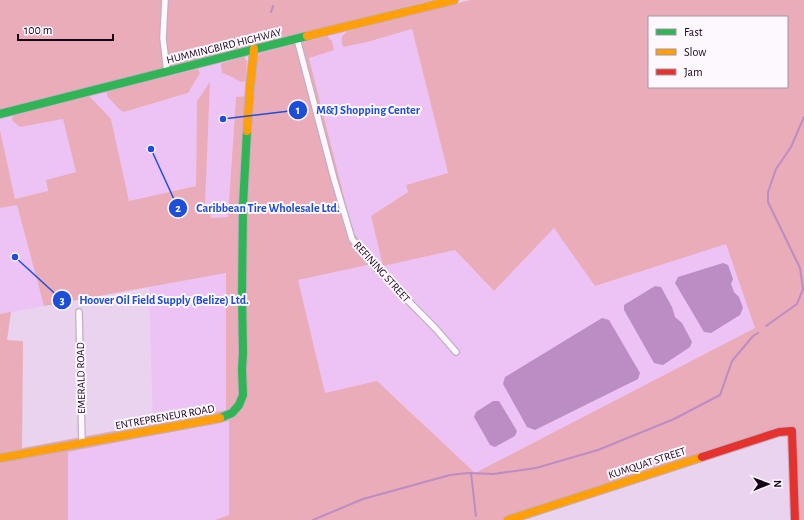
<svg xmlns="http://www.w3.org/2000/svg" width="804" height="520" font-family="'Alegreya Sans',sans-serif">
	<rect width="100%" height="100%" fill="#e9d3ee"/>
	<!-- built -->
	<g fill="#ecc3f4">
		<path d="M412 29 448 173 406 185 408 192 371 216 383 266 455 250 494 291 554 228 726 243 756 328 474 474 395 397 325 394 298 280 377 263 353 232 309 57 332 41 327 36 348 31 342 35 341 38 343 47 367 41Z"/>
		<path d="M222 63 221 65 222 73 230 76 241 82 246 81V96L236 97 228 217 211 218 210 212 205 207 210 83 197 101 196 186 129 201 111 119 89 96 107 91V96L119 109 125 112 188 93 200 73 198 69Z"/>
		<path d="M13 115 20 127 63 119 76 172 46 180 48 191 15 199 0 130V118Z"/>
		<path d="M17 205 44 306 0 314V208Z"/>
		<path d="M226 273V410L153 424 149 287Z"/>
		<path d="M229 421V515L215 520H68V452Z"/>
	</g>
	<!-- green -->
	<g fill="#eaacb8" fill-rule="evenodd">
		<path d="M0 0H432L0 110Z"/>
		<path d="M470 0H804V520H795L792 431 508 520H215L229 515V421L68 452V520H0V314L11 312 7 340 23 341 22 448 226 410V273L149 287 44 306 17 205 0 208V130L15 199 48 191 46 180 76 172 63 119 20 127 14 122 12 120 13 115 89 96 111 119 129 201 196 186 197 101 210 82 205 207 210 212 211 218 228 217 236 97 246 96 255 61 260 53 327 36 332 41 334 50 309 58 353 232 377 263 298 280 325 393 377 381 475 473 755 328 726 244 595 286 554 228 494 291 455 250 383 266 371 216 408 192 406 185 448 173 412 29 367 42 343 47C341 37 340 37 348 31ZM649 17H787V87H649Z"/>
		<path d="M244 57 247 61 246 81 241 82 230 76 222 73 221 65 222 63Z"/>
		<path d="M198 69 200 73 188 93 124 112 119 109 107 96V91Z"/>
	</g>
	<!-- water -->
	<g fill="#bc8dc5">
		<path d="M723 263 728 265 733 279 731 284 734 292 739 297 743 308 740 315 711 333 704 332 675 283 678 277Z"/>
		<path d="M655 286 661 287 672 307 675 317 682 323 692 342 690 347 663 365 654 363 624 310V305Z"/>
		<path d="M602 318 609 320 640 373 638 379 535 430 527 427 503 384 505 377Z"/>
		<path d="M493 401H499L517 431 515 436 495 447 490 445 474 417 476 412Z"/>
	</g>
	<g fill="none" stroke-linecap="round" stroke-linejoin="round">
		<!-- stream -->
		<g stroke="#bc8dc5" stroke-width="2">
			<path d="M271 12 273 6"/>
			<path d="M766 326 797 304 803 289 800 268 768 202V192L776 169 791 147 804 117"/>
			<path d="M471 473 476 516"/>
			<path d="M313 520 363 499 450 475 468 473 493 474 536 468 598 450 674 419 720 395 732 361 753 336 758 333"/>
		</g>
		<defs>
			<g id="street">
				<path d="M165 0 163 38 167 72"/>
				<path d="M297 39 334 179 352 239 375 267 436 329 456 352"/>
				<path d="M79 312 82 443"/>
			</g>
			<g id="fast">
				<path d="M0 114 307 36"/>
				<path d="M220 418 232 413 239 405 243 395 242 369 243 353 242 295 243 205 247 131"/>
			</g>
			<g id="slow">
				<path d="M307 36 454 0"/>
				<path d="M247 131 250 87 254 49"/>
				<path d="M0 458 220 418"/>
				<path d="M508 520 702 457"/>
			</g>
			<path id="jam" d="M702 457 779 432 792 431 795 520"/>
		</defs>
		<!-- street casing -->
		<use href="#street" stroke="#c1aec5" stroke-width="8"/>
		<!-- fast casing -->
		<use href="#fast" stroke="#c1aec5" stroke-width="10"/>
		<!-- slow casing -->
		<use href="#slow" stroke="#c1aec5" stroke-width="10"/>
		<!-- jam casing -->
		<use href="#jam" stroke="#c1aec5" stroke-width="10"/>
		<!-- street -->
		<use href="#street" stroke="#fcf8fc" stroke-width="5.5"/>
		<!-- fast -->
		<use href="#fast" stroke="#30b455" stroke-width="8"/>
		<!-- slow -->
		<use href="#slow" stroke="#ff9f0a" stroke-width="8"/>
		<!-- jam -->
		<use href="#jam" stroke="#e5322d" stroke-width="8"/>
	</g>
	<g text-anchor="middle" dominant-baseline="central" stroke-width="4" stroke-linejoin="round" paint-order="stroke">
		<!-- street labels -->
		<g font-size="11" fill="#150418" stroke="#fdf7fe">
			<text transform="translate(224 46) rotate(-14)">HUMMINGBIRD HIGHWAY</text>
			<text transform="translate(382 272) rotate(48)">REFINING STREET</text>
			<text transform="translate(81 378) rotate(-91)">EMERALD ROAD</text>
			<text transform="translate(165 417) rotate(-10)">ENTREPRENEUR ROAD</text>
			<text transform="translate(647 463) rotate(-18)">KUMQUAT STREET</text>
		</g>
	</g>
	<!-- callouts -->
	<path fill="none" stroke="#1d4ed8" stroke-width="1.5" d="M223 119L298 110M151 149L178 208M15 257L62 300"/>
	<g fill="#1d4ed8" stroke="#fdf7fe" stroke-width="1.5">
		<circle cx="223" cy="119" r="4"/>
		<circle cx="151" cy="149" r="4"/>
		<circle cx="15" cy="257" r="4"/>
		<circle cx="298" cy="110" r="10"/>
		<circle cx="178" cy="208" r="10"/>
		<circle cx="62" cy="300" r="10"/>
	</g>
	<g font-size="12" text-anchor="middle" font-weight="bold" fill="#fff">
		<text x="298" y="114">1</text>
		<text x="178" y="212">2</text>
		<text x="62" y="304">3</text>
	</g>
	<g font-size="12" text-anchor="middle" font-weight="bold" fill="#1d4ed8" stroke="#fdf7fe" stroke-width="4" stroke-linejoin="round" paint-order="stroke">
		<text x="368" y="114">M&amp;J Shopping Center</text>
		<text x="268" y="212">Caribbean Tire Wholesale Ltd.</text>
		<text x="164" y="304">Hoover Oil Field Supply (Belize) Ltd.</text>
	</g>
	<!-- legend -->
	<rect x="648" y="16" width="140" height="72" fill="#fdf7fe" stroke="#a096a2"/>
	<rect x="656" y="29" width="20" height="6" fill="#30b455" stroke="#a096a2"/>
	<text x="684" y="36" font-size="12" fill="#150418">Fast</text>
	<rect x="656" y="49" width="20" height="6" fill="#ff9f0a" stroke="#a096a2"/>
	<text x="684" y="56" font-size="12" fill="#150418">Slow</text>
	<rect x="656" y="69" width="20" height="6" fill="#e5322d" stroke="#a096a2"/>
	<text x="684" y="76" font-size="12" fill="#150418">Jam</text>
	<!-- north arrow -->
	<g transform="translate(768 484) rotate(89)" stroke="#fdf7fe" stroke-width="3" paint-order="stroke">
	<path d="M0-3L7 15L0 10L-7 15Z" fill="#150418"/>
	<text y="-6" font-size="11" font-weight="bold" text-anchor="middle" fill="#150418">N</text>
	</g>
	<!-- scale -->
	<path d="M18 34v6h95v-6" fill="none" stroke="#150418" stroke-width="2"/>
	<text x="24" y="34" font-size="12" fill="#150418" stroke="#fdf7fe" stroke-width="3" paint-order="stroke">100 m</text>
</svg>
